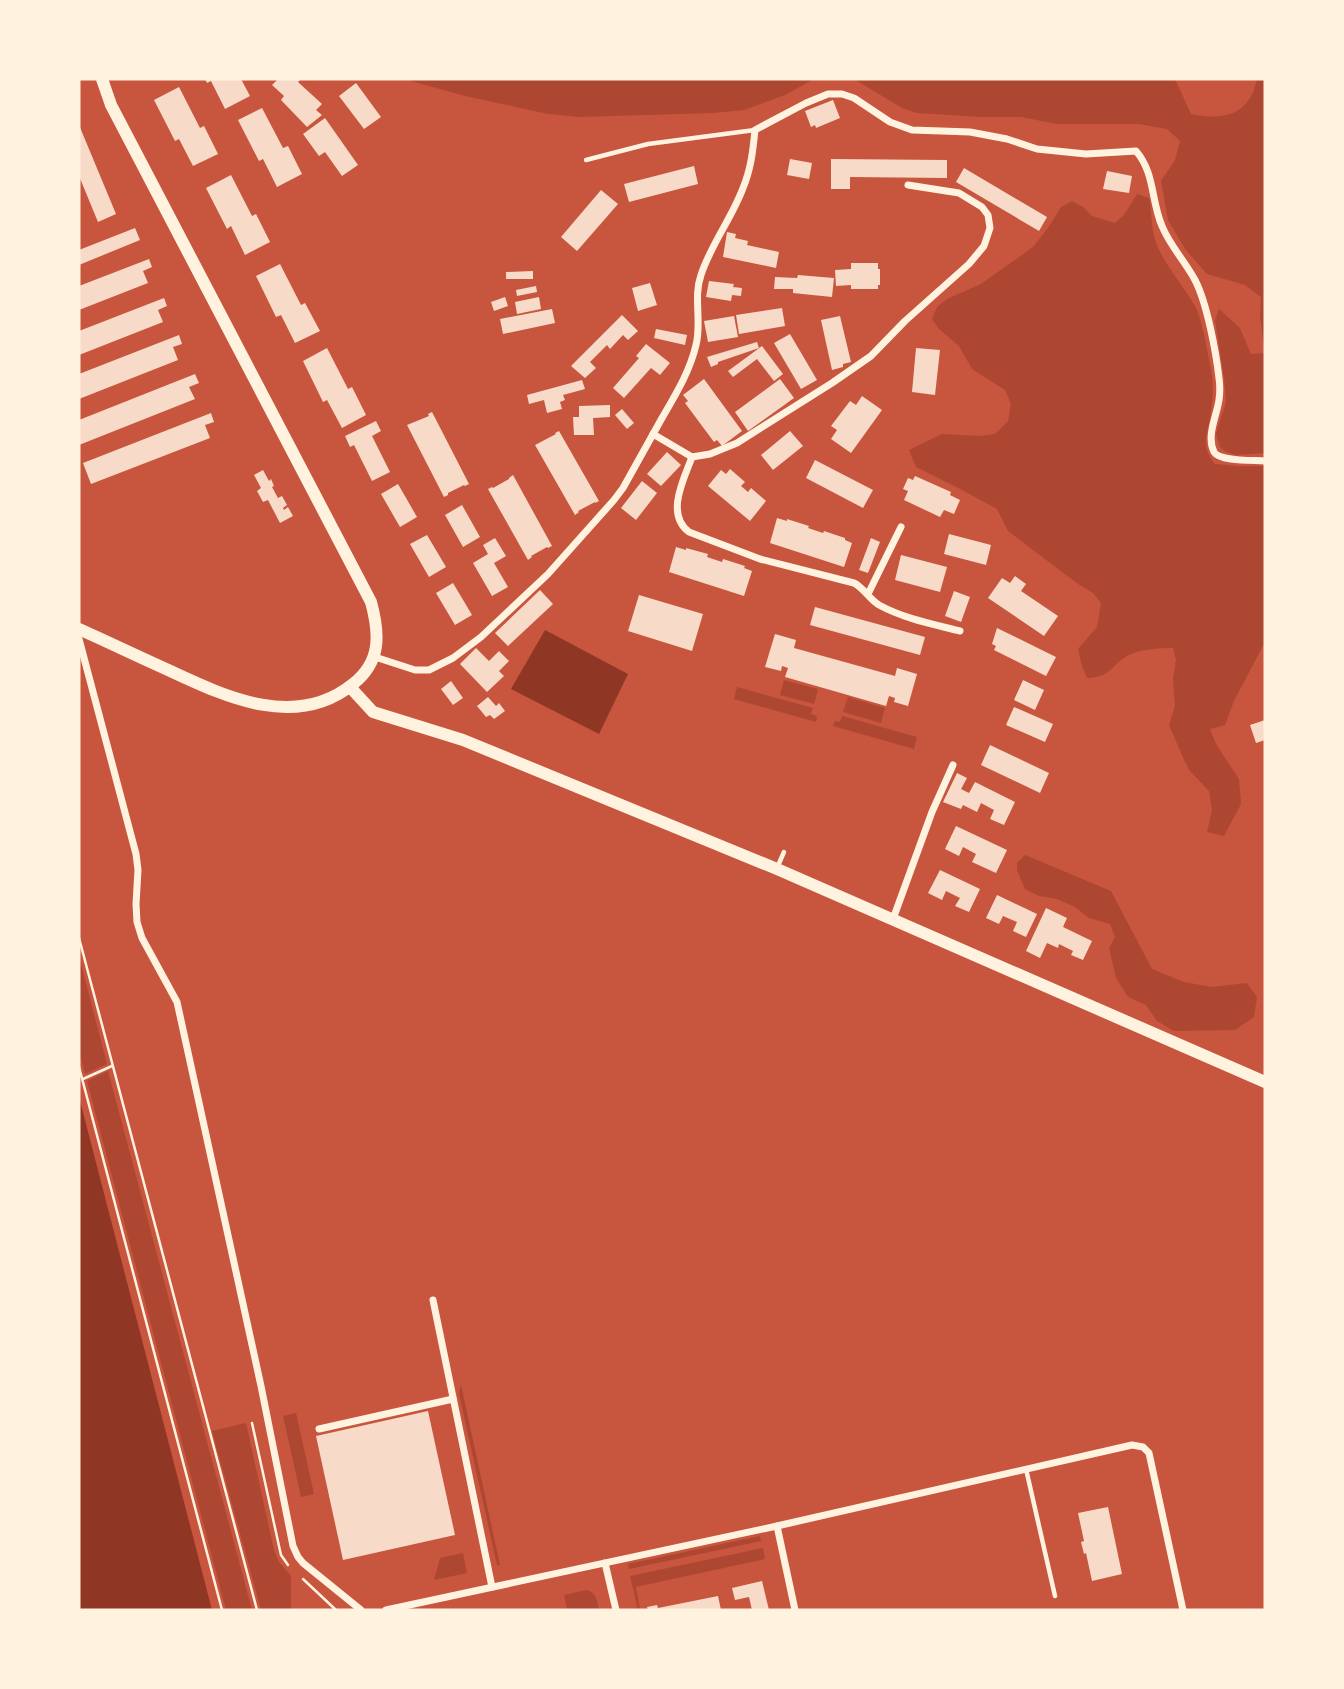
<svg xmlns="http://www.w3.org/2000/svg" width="1344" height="1689" font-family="'Asap Condensed',sans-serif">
	<rect width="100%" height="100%" fill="#c8553d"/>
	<!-- green -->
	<g fill="#ae4732">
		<path d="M404 79H814L785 95 744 110 713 113 580 117 548 114 465 96Z"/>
		<path d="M854 79H1175L1191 114C1223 121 1250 115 1257 79H1265V453L1236 455 1226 452 1220 447 1216 434 1226 402 1224 378 1215 320 1219 309 1240 328 1251 354 1265 353 1260 317 1261 297 1245 285 1207 274 1185 249 1168 220 1161 181 1175 160 1180 141 1167 129 1139 124H1057L1021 117H982L917 113 902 108Z"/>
		<path d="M1137 194 1149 198C1152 211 1151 224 1154 236 1161 262 1182 283 1195 306 1202 319 1208 354 1211 369 1214 385 1213 402 1210 418 1206 438 1201 446 1215 464L1238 466H1265V642L1234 701 1225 725 1210 729 1216 744 1239 779 1241 804 1224 836 1207 832 1212 810 1209 791 1190 771 1184 760 1169 725 1175 706 1173 679 1176 660 1173 648C1161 648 1140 649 1129 655 1111 664 1113 677 1087 678L1082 666 1078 649 1097 627 1101 603 1093 593 1078 584 1008 531 997 509 962 490 916 467 909 450 942 434 979 436 995 434 1008 421 1011 404 1005 390 972 369 959 346 939 329 932 319 937 307 947 299 981 284 1033 247 1048 228 1061 207 1072 201 1083 207 1092 216 1115 223 1124 215Z"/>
		<path d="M784 680 818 689 814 704 780 695Z"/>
		<path d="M737 687 813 708 811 714 817 716 816 722 734 699Z"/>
		<path d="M848 697 885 708 881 723 843 712Z"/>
		<path d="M842 716 917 737 914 749 833 726 835 721 840 722Z"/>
		<path d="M1025 855 1111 891 1152 969 1184 982 1212 987 1247 983 1257 997 1254 1017 1235 1030 1174 1031 1157 1021 1146 1005 1128 997 1116 978 1109 948 1115 937 1110 924 1089 918 1075 907 1057 899 1039 896 1025 889 1017 870V863Z"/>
		<path d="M79 956 107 1064 85 1074 79 1051Z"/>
		<path d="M108 1071 252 1610H226L87 1081Z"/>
		<path d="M461 1385 500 1565H497L459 1394Z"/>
		<path d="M296 1413 314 1494 301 1497 283 1416Z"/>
		<path d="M246 1423 274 1550 279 1562 291 1576V1610H261L212 1431Z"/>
		<path d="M760 1536 761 1541 629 1569 628 1564Z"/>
		<path d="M763 1548 765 1559 636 1587 640 1610H638L630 1576Z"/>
		<path d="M463 1553 467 1573 434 1580 440 1558Z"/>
		<path d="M586 1590C597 1592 597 1601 599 1610H567L564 1595Z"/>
	</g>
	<!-- water -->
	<g fill="#8f3625">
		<path d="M545 630 628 674 599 734 511 689Z"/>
		<path d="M79 1097 212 1610H80L79 1605Z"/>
	</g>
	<!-- building -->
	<g fill="#f7dbc8">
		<path d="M205 79H241L250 96 225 109 211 81 207 83Z"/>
		<path d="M278 79H301L298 82 322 104 316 110 322 115 307 127 281 100 284 96 272 85Z"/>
		<path d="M356 83 381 117 364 129 339 96Z"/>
		<path d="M179 87 200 128 204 126 218 154 193 166 179 139 175 141 154 100Z"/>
		<path d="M833 100 840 118 816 128 815 125 811 127 805 111Z"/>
		<path d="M262 108 283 148 288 146 302 174 277 187 263 159 259 161 238 120Z"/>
		<path d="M325 118 358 165 342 176 325 152 319 156 303 134Z"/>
		<path d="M79 125 116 214 98 222 79 176Z"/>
		<path d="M790 159 812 163 809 179 787 175Z"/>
		<path d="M831 159 947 160V178L850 177V189H831Z"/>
		<path d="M694 166 698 184 629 202 624 184Z"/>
		<path d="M964 168 1047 217 1039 231 956 182Z"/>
		<path d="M1107 171 1132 176 1129 193 1103 189Z"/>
		<path d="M231 175 252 216 256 214 270 242 245 255 231 226 227 229 206 188Z"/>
		<path d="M601 190 618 204 577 251 561 237Z"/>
		<path d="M135 228 140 240 79 265V250Z"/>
		<path d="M727 232 736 234 735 238 748 241 747 245 779 252 776 268 723 257Z"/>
		<path d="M149 259 152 267 143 271 148 283 79 310V286Z"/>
		<path d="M851 263H878V269H880V285H878V289H851V285L836 286 835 270 851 269Z"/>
		<path d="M280 264 301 305 305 303 320 331 295 343 281 315 276 317 256 276Z"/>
		<path d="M533 271V279H506V272Z"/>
		<path d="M798 275 834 278 832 297 793 293V289H774L775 277 797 278Z"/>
		<path d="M709 281 734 284 733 287 742 288 741 296 732 295 731 301 706 297Z"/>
		<path d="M650 283 657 305 638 311 632 288Z"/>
		<path d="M536 286 537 292 517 296 516 290Z"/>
		<path d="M505 297 508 306 494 311 491 302Z"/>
		<path d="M539 297 541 309 517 314 515 302Z"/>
		<path d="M164 298 167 306 158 310 163 322 79 355V331Z"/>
		<path d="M782 308 785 326 739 334 736 315Z"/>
		<path d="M552 309 555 323 503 334 500 319Z"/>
		<path d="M622 315 638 331 628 340 623 335 610 349 607 345 590 362 596 368 585 378 571 366Z"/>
		<path d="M734 316 738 337 708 342 704 321Z"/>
		<path d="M840 316 851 362 843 364V367L832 370 821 320Z"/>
		<path d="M656 329 687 335 685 345 654 338Z"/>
		<path d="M790 334 817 380 801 389 774 343Z"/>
		<path d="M179 335 182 344 173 347 178 360 79 399V374Z"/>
		<path d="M757 342 759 348 718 362V364L711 367 707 357Z"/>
		<path d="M646 344 670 363 660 375 651 368 624 398 613 388 639 358 636 356Z"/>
		<path d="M762 346 783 374 774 381 757 359 733 377 728 371Z"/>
		<path d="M327 348 348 389 352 387 366 415 342 428 327 400 323 402 303 361Z"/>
		<path d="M916 348 940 350 935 395 912 392Z"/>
		<path d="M195 374 199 383 189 387 195 399 79 445V420Z"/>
		<path d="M704 379 742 431 722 446 717 440 714 442 685 403 688 401 683 395Z"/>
		<path d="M780 379 794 398 748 431 735 412Z"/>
		<path d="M582 380 585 389 563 395 565 400 560 402 562 409 547 413 544 400 529 404 527 395Z"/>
		<path d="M862 396 882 410 851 453 831 439 837 430 831 426 850 401 856 405Z"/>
		<path d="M610 405V417L593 418 594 435H574L573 417H579V406Z"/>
		<path d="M622 409 634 423 627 429 615 415Z"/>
		<path d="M432 412 469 484 465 486 464 485 448 493V495L444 497 407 425 429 416 428 414Z"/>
		<path d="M211 413 214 422 205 425 210 438 91 484 83 463Z"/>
		<path d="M376 421 381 431 372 436 390 472 372 481 354 445 350 447 345 436Z"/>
		<path d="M559 431 599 501 595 503V502L578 511 579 512 575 515 535 445 556 434 555 433Z"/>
		<path d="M790 431 803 446 773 470 761 455Z"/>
		<path d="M667 452 681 465 661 486 647 474Z"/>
		<path d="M815 460 873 490 863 508 806 478Z"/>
		<path d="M730 469 745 482 741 486 748 492 751 488 766 501 750 521 708 486 721 470 726 474Z"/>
		<path d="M263 470 269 481 271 479 274 486 272 487 278 498 282 496 287 505 283 508 284 510 288 507 293 516 280 523 268 500 263 502 257 491 261 488 254 475Z"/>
		<path d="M513 475 552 546 548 548 547 547 531 556 532 557 528 560 488 489 492 487 493 488 509 479V478Z"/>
		<path d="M915 476 951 492 950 495 960 500 954 514 944 510 940 517 904 500 908 491 903 489 908 478 913 480Z"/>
		<path d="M642 481 657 493 636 520 621 508Z"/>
		<path d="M398 484 417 517 400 527 381 494Z"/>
		<path d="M462 505 480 537 463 547 445 515Z"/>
		<path d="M777 518 787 521V519L809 526 808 528 823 533 824 531 845 538V540L852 543 844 567 770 543Z"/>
		<path d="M949 534 991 545 986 565 944 554Z"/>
		<path d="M427 535 446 567 429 577 410 544Z"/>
		<path d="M495 538 506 556 494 563 508 587 492 596 473 563 488 554 483 545Z"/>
		<path d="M871 538 880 542 868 573 859 570Z"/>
		<path d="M676 547 686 550V548L708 554 707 557 722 562 723 559 745 566 744 568 752 571 744 596 669 572Z"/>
		<path d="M901 555 947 567 940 592 895 580Z"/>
		<path d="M1015 576 1026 584 1021 591 1058 616 1044 636 988 598 1002 578 1010 583Z"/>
		<path d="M453 583 472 615 455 625 436 593Z"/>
		<path d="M540 590 553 604 508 646 495 633Z"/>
		<path d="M954 591 970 597 961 622 945 616Z"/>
		<path d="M639 595 703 614 692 651 628 631Z"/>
		<path d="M815 607 925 637 920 655 810 625Z"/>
		<path d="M997 628 1056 657 1046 676 994 650 996 646 992 644Z"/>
		<path d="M775 634 796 640 794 648 895 676 897 668 917 674 908 706 894 702 895 698 889 696 886 706 785 677 788 668 782 666 781 671 765 667Z"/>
		<path d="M476 648 489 661 499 651 509 661 499 671 504 676 487 692 460 664Z"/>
		<path d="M1023 680 1044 690 1035 710 1014 700Z"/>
		<path d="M451 681 463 698 453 705 441 689Z"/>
		<path d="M488 697 496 706 499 703 505 711 494 719 490 715 486 717 477 706Z"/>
		<path d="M1014 707 1053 724 1045 742 1006 725Z"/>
		<path d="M1265 720V740L1256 743 1250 725Z"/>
		<path d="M990 745 1049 773 1040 793 981 765Z"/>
		<path d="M957 773 967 778 961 789 969 793 975 782 1015 802 1004 825 990 819 994 810 981 803 977 812 963 805 961 809 943 802Z"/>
		<path d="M956 826 1007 850 996 873 972 862 976 854 963 847 959 856 945 849Z"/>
		<path d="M940 870 980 889 969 912 955 906 960 898 946 891 942 900 928 893Z"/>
		<path d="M997 895 1037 914 1026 937 1013 931 1017 922 1003 916 999 924 986 918Z"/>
		<path d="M1046 908 1067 918 1063 927 1092 941 1083 960 1071 955 1073 951 1059 944 1058 948 1047 943 1040 958 1026 951Z"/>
		<path d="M428 1411 455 1535 343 1560 316 1436Z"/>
		<path d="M1108 1507 1122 1574 1092 1581 1086 1553 1084 1554 1081 1542 1084 1541 1078 1513Z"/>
		<path d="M762 1581 769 1610H752L749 1597 735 1600 732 1588Z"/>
		<path d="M718 1596 721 1610H648L647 1607 657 1605 658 1608Z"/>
	</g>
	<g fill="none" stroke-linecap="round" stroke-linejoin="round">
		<!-- path -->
		<g stroke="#fff3e0" stroke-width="2.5">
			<path d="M79 938 257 1610"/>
			<path d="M79 1067 222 1610"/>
			<path d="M83 1079 112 1066"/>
			<path d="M252 1423 279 1546 281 1555 288 1565"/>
			<path d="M303 1579 336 1610"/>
		</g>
		<!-- service -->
		<g stroke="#fff3e0" stroke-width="4.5">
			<path d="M586 160 648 144 755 130"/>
			<path d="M777 868 784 852"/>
			<path d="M1026 1469 1055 1596"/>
		</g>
		<!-- minor -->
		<g stroke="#fff3e0" stroke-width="7">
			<path d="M653 434 692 457 710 454 737 443 832 383 871 356 905 321 969 264 984 246 990 228 988 215 982 207 959 193 908 185"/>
			<path d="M692 457C684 479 665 514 689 532L760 559 854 583C864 588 869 599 879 605 905 619 932 624 960 631"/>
			<path d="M868 594 901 527"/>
			<path d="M79 639 136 854 138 870 136 904 137 922 142 938 177 1002 261 1386 293 1546 298 1557 303 1563 361 1610"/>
			<path d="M375 657 415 670H429L453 658 481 637 548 574 614 500 623 488C636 465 649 441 662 418 676 394 690 371 696 345 702 322 693 297 701 275 711 244 732 218 743 188 751 169 753 150 755 130L806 103 828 94H842L854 98 890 122 912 130 970 132 1007 139 1037 149 1086 154 1136 151C1155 173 1151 201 1162 226 1170 246 1185 261 1195 280 1207 303 1216 352 1219 378 1220 385 1220 393 1219 400 1217 415 1206 436 1214 452 1220 462 1254 460 1265 461"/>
			<path d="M893 919 932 812 953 765"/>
			<path d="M433 1300 492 1587"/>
			<path d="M319 1429 453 1399"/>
			<path d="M777 1526 795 1610"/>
			<path d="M605 1563 616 1610"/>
			<path d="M386 1610 777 1526 1132 1445 1143 1447 1149 1453 1183 1610"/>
		</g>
		<!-- tertiary -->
		<g stroke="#fff3e0" stroke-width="12">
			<path d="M79 629C108 642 137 656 166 669 224 696 295 731 353 684 381 662 380 635 371 602L111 105 102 79"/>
			<path d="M350 687 373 712 463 740 777 869 1265 1082"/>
		</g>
	</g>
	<!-- border -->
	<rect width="1344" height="1689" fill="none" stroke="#fff3e0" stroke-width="161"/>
</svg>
